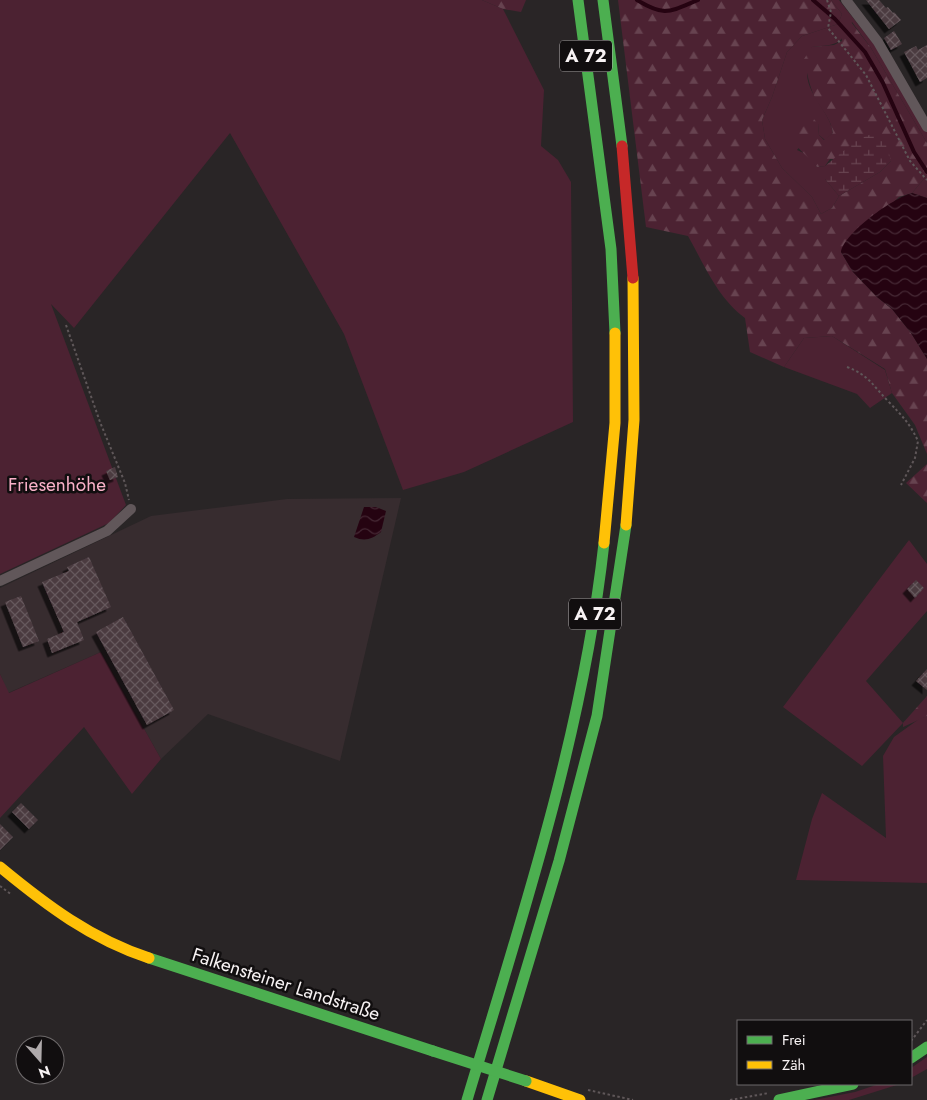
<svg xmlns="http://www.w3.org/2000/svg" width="927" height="1100" font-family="Jost,sans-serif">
	<defs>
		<pattern id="forest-firs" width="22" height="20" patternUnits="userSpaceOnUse" patternTransform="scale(1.25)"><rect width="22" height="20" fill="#4c2232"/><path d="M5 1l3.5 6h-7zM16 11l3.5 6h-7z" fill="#674350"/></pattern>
		<pattern id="wetland-marsh" width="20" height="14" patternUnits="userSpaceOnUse" patternTransform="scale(1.25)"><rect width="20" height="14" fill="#4c2232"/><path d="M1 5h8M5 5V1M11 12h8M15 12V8" fill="none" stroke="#674350"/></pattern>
		<pattern id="water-waves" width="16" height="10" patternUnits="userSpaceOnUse" patternTransform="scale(1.25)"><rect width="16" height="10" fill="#250311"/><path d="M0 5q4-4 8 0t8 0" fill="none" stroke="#452834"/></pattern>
		<pattern id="building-cross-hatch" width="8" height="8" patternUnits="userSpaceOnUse" patternTransform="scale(1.25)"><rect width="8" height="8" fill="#4b3b41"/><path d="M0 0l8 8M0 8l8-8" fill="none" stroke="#66585d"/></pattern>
		<filter id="shadow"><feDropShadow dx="-4.5" dy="4.5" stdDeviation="0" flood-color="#0009"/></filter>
	</defs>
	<rect width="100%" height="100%" fill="#292526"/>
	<!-- built -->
	<path fill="#372c2f" d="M401 498 340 761 208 714 161 759 101 652 8 693 0 674V588L151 516 287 499Z"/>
	<!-- green -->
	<g fill="#4c2232">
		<path d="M0 0H482L503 9 544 90 541 146 558 160 571 182 573 422 464 472 403 490 344 334 230 133 74 328 51 304 126 505 109 523 0 574Z"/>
		<path d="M831 0H839L887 61 927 132V143L871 48 852 22C839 46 839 44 812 47 811 56 807 67 807 75 809 97 830 112 833 133L825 140 819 135 818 124 797 150 808 155 817 167 825 166V179L839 196 832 208 821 214 812 197 782 168 765 139 762 120 772 97 787 52 802 36 838 24 842 14Z"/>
		<path d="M927 175V198L912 193Z"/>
		<path d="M832 336 885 370 892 393 870 408 857 394 784 367 804 338Z"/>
		<path d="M909 540 927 564V611L866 681 903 723 862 766 783 707Z"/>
		<path d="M101 652 161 759 132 794 84 727 0 818V674L9 693Z"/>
		<path d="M927 716V883L796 880 812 819 822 793 886 838 883 756 894 737 919 719Z"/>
		<path d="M927 1057V1069L911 1078V1068Z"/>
		<path d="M879 1084H900L849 1100H814L855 1092Z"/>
	</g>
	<!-- forest -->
	<g fill="url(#forest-firs)">
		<path d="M482 0H526L521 12 503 9Z"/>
		<path d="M618 0H831L842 14 838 24 802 36 787 52 772 97 762 120 765 139 782 168 812 197 821 214 832 208 839 196 880 172 891 161 830 159 825 166 817 167C806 153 792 148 790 128L799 116 809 113 818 124 819 135 824 140 833 133C831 119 822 110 815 98 809 85 807 72 804 59L812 47 834 45 842 41 841 30 847 22H851L871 48 927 143V175L912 193 899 197 841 252 853 272 877 297 892 309 911 333 927 359V454L915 425 892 393 885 369 832 336 804 338 784 367 750 352 745 318C717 297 705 266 688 236L646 227Z"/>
		<path d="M927 464V503L906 483Z"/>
		<path d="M927 696V716L903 727V723Z"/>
	</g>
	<!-- wetland -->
	<path fill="url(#wetland-marsh)" d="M875 133 884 135 891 161 880 172 839 196 825 179V166L858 139Z"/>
	<!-- water -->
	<g fill="url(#water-waves)">
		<path d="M912 193 927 198V359L911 333 892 309 877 297 853 272 841 252C844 233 893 198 912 193Z"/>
		<path d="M364 507H376L386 511 381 532C372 539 365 542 354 537Z"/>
	</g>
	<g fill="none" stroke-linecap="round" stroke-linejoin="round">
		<!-- stream -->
		<g stroke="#250311" stroke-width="4">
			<path d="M637 0C665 17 669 12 698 0"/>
			<path d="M813 0 835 19 865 52 883 83 914 152 927 172"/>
		</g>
	</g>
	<!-- building -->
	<g fill="url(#building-cross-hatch)" filter="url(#shadow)">
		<path d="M866 0H879L886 8 888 7 893 13 894 12 901 20 889 29Z"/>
		<path d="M894 31 902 44 891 50 884 38Z"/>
		<path d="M927 45V78L920 82 904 52 916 46 918 50Z"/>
		<path d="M115 467 118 477 110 480 106 471Z"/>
		<path d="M89 557 111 607 77 622 84 640 52 653 47 639 64 632 42 582 69 571 67 567Z"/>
		<path d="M916 580 924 588 915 598 907 589Z"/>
		<path d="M21 596 39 641 23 647 5 602Z"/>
		<path d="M123 617 174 710 147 725 96 632Z"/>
		<path d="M927 669V690L916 681Z"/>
		<path d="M21 803 38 820 29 829 12 812Z"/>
		<path d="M0 824 13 837 0 850Z"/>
	</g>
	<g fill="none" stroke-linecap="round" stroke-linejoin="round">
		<!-- path -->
		<g stroke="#5f5759" stroke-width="2" stroke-dasharray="2.5 2.5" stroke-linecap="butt">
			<path d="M827 0 831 12 828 28 866 75 910 161 927 180"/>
			<path d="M66 325 100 422 125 483 129 500"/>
			<path d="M847 367C869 375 873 386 888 401 902 416 909 422 918 441L915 458 901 485"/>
			<path d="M0 886 12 895"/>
			<path d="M911 1041 927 1020"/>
			<path d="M588 1090 633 1100"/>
			<path d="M730 1100 769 1093"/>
		</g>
		<!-- street -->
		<g stroke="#61575a" stroke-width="10">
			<path d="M846 0 878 42 927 127"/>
			<path d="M0 581 107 531 131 509"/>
		</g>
		<!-- fast -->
		<g stroke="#4caf50" stroke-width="11">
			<path d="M578 0 611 249 615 333"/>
			<path d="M603 0 622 146"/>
			<path d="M149 958 433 1051"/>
			<path d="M911 1058 927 1047"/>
			<path d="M467 1100C522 917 583 734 604 543"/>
			<path d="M487 1100 559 861 597 716 626 525"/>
			<path d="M779 1100 853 1084"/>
		</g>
		<!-- slow -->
		<g stroke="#ffc107" stroke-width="11">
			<path d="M626 525 634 420 633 278"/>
			<path d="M604 543 615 423V333"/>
			<path d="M0 867C46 905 91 939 149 958"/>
			<path d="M526 1081 580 1100"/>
		</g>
		<!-- jam -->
		<path stroke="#c62828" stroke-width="11" d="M622 146 633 278"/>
		<!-- fast-bridge -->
		<path stroke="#4caf50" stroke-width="11" d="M433 1051 526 1081"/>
	</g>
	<g text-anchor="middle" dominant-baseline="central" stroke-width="5" stroke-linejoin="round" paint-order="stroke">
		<!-- shield labels -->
		<g fill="#110e0f" stroke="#b2aeaf" stroke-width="1">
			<rect x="560" y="40.5" width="52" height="31" rx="4"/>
			<rect x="569" y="598.5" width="52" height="31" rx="4"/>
		</g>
		<g font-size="18" font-weight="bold" fill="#f7f2f3">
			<text x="586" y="56">A 72</text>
			<text x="595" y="614">A 72</text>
		</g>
		<!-- park labels -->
		<g font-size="19" fill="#f9b1c8" stroke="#110e0f">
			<text x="57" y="484">Friesenhöhe</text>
		</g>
		<!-- street labels -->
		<g font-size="19" fill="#f7f2f3" stroke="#110e0f">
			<text transform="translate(286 984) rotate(18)">Falkensteiner Landstraße</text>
		</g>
	</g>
	<!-- legend -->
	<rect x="737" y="1020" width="175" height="65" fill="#110e0f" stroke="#6d696a"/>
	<rect x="747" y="1036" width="25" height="8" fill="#4caf50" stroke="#6d696a"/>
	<text x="782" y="1045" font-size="15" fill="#f7f2f3">Frei</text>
	<rect x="747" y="1061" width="25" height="8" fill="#ffc107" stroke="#6d696a"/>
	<text x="782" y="1070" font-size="15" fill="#f7f2f3">Zäh</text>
	<!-- north arrow -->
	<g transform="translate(40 1060) rotate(160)"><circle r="24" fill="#110e0f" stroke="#6d696a"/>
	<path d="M0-4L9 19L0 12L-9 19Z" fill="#afaaab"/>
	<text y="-8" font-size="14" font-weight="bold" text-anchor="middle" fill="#f7f2f3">N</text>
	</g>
</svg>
